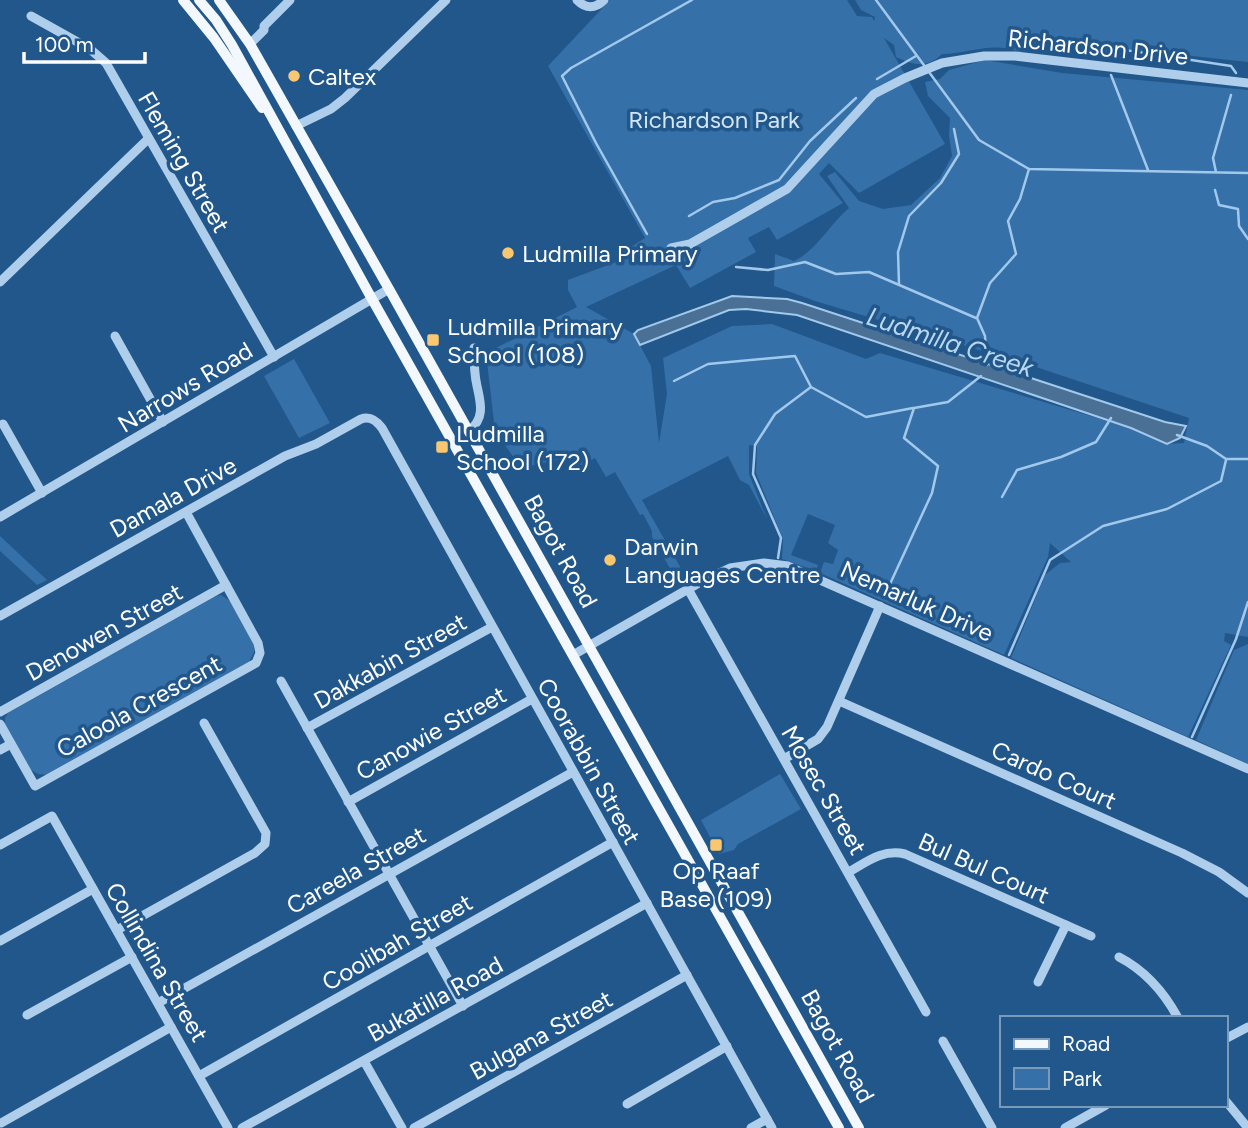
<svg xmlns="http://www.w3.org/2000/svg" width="1248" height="1128" font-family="Figtree,sans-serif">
	<rect width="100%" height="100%" fill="#21578b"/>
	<!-- green -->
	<g fill="#3570a8">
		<path d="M610 0H847L857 16 872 17 874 21 875 17 861 10 855 0H1248V62L1118 48 1110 55 1082 50 1068 43 1059 52 1035 43 1020 52C992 41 971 53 942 54 927 69 913 65 896 57L894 45 884 38 945 144 859 193 829 163 819 174 843 203 777 240 769 227 748 238 756 252 690 288 676 265 586 307 634 334 651 366 659 443 667 394 663 358 732 326 772 324 866 359 880 353 1131 428 1167 444 1184 443 1189 418 1039 368 815 301 774 286 775 254 794 261C815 252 830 224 849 208L827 176 835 172 859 201 883 209 911 205 940 178 952 156 949 136 950 118 928 96 925 82 940 79 949 70 985 60 1062 73 1248 90V637L1225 633 1224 641 1231 645 1188 737 1011 658 1045 575 1060 563 1071 562 1050 543 1048 557 1004 655 820 573 824 562 833 564 838 550 828 543 835 525 808 514 791 555 818 565 816 571 782 559 783 539 756 473 757 446 749 445V474L767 519 749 485 740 480 728 456 642 500 687 579 679 584 652 537V531L643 514 640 515 615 472 606 477 595 458 581 466 574 456 521 468 495 431 486 353 577 307 568 290V280L624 259 631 247 645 238 548 66Z"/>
		<path d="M294 359 330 423 299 438 264 376Z"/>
		<path d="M0 536 47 580 37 585 0 551Z"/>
		<path d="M221 595 230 601 254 644V652L249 662 50 775 38 774 31 770 5 726V718L8 713 214 597Z"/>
		<path d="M1248 644V764L1196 740 1234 650Z"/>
		<path d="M780 774 801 809 738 844 734 850 719 854 701 820Z"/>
	</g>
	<!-- water -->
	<path fill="#4b7096" stroke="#a2c9ec" stroke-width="2" d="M732 296 787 299 802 303 1165 422 1186 426 1180 438 1167 444 1131 428 797 315 746 309 729 310 640 345 634 334 638 330Z"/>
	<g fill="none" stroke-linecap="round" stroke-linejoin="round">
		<!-- stream -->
		<g stroke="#a2c9ec" stroke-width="2.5">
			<path d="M876 0 979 140 1029 169 1248 173"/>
			<path d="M1072 42 1231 66 1236 73"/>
			<path d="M1111 75 1148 170"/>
			<path d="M877 79 916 56"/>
			<path d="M1216 172 1213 158 1231 95"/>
			<path d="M1215 190 1219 205 1238 209 1239 226 1248 239"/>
			<path d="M689 216 713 202 735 198 779 180 810 141 856 98"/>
			<path d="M647 234 596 143 562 76 571 68 692 0"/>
			<path d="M736 267 768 270 805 262 836 274 869 272 976 318"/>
			<path d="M899 284 898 252 909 216 941 183 959 154 954 129"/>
			<path d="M987 365 985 336 977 318 990 283 1016 254 1008 221 1020 199 1029 169"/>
			<path d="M674 381 708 364 795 356 811 387"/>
			<path d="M1177 435 1207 446 1226 459H1248"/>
			<path d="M1002 497 1017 470 1061 457 1096 442 1111 418"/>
			<path d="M778 558 781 538 753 474 755 445 775 414 811 387 866 417 913 408"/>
			<path d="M884 597 932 493 938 466 904 438 914 408 948 402 981 376"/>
			<path d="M1009 655 1050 560 1103 526 1167 509 1221 481 1226 460"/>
			<path d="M1192 737 1236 639 1248 602"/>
		</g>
		<!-- minor -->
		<g stroke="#aeceeb" stroke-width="9">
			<path d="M577 0C586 9 595 9 604 0"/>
			<path d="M31 16 90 49 106 63 274 357"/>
			<path d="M250 44 264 30V26L290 0"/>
			<path d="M296 126 331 109 345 98 446 0"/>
			<path d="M671 248 690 244 787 189 874 94 905 78 942 63 984 56H1015L1248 83"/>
			<path d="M0 282 148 139"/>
			<path d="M115 336 163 422"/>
			<path d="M3 424 42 493"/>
			<path d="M469 431C485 418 481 404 477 386 474 374 474 360 474 348"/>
			<path d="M0 517 389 289"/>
			<path d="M688 589 926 1012"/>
			<path d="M0 616 285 456 316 444 361 419C370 416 376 420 382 428L772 1128"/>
			<path d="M573 655 704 580 730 568 764 563 788 566 1248 769"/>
			<path d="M281 681 463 1006"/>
			<path d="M839 701 1182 853 1219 872 1248 893"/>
			<path d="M0 712 226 585"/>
			<path d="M0 724 35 786 256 663 260 653 258 643 186 512"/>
			<path d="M307 728 492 627"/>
			<path d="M0 750 11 744"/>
			<path d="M784 759 818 739 827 727 880 606"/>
			<path d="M348 802 532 699"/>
			<path d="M0 845 52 816 228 1128"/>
			<path d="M849 872C868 861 883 849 905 854L1091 936"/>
			<path d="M117 930 255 853 265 844 266 833 204 723"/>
			<path d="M0 941 93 889"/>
			<path d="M1119 957C1146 971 1164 992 1178 1018"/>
			<path d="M1038 982 1066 925"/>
			<path d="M158 1003 573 772"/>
			<path d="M27 1015 132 957"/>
			<path d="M1225 1039 1248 1027"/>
			<path d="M943 1041 992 1128"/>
			<path d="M364 1061 402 1128"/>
			<path d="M199 1076 613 842"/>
			<path d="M1225 1100 1248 1128"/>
			<path d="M627 1104 727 1046"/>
			<path d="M1 1123 171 1027"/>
			<path d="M242 1128 647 903"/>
			<path d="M414 1128 687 975"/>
			<path d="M751 1128 767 1119"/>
			<path d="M1065 1128 1106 1105"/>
		</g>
		<!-- major -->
		<g stroke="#f3f8fe" stroke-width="10">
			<path d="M183 0 214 38 262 108"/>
			<path d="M199 0 216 20 232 45 372 299 839 1128"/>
			<path d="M219 0 250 44 389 289 859 1128"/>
		</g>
	</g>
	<!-- markers -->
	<g fill="#f8c76f" stroke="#21578b" stroke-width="2.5">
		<circle cx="294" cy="76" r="7"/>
		<circle cx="508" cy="253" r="7"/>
		<rect x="426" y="333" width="14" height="14" rx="3.5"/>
		<rect x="435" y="440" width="14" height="14" rx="3.5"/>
		<circle cx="610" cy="560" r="7"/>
		<rect x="709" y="838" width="14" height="14" rx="3.5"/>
	</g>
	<g text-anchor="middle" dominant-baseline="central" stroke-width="7" stroke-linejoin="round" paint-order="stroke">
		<!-- street labels -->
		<g font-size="24" fill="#fff" stroke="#21578b">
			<text transform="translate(1098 47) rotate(6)">Richardson Drive</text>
			<text transform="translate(184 162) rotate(60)">Fleming Street</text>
			<text transform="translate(185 387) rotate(-31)">Narrows Road</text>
			<text transform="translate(173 497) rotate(-29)">Damala Drive</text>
			<text transform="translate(561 551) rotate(61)">Bagot Road</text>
			<text transform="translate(917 601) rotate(24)">Nemarluk Drive</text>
			<text transform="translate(104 632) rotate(-29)">Denowen Street</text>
			<text transform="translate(390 661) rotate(-29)">Dakkabin Street</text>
			<text transform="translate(139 706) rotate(-29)">Caloola Crescent</text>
			<text transform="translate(431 733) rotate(-29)">Canowie Street</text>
			<text transform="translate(589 761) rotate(61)">Coorabbin Street</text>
			<text transform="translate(1054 775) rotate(24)">Cardo Court</text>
			<text transform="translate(824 790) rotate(60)">Mosec Street</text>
			<text transform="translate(984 868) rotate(24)">Bul Bul Court</text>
			<text transform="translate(356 870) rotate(-29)">Careela Street</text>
			<text transform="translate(397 942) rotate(-30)">Coolibah Street</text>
			<text transform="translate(157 962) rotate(60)">Collindina Street</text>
			<text transform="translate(435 999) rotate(-29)">Bukatilla Road</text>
			<text transform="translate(541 1035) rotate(-29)">Bulgana Street</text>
			<text transform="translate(838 1046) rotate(61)">Bagot Road</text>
		</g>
		<!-- poi labels -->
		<g font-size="24" fill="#fff" stroke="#21578b" text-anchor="start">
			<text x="308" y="76">Caltex</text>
			<text x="522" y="253">Ludmilla Primary</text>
			<text x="447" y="326">Ludmilla Primary<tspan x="447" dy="28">School (108)</tspan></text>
			<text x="456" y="433">Ludmilla<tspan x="456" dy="28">School (172)</tspan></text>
			<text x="624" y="546">Darwin<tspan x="624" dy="28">Languages Centre</tspan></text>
			<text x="716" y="870" text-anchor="middle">Op Raaf<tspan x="716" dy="28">Base (109)</tspan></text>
		</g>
		<!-- park labels -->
		<g font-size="24" fill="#d3e6f8" stroke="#21578b">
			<text x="714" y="119">Richardson Park</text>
		</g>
		<!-- water labels -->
		<g font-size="26" font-style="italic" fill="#bad7f2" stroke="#21578b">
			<text transform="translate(950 342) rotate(18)">Ludmilla Creek</text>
		</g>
	</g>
	<!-- legend -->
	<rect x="1000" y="1016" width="228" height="91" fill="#21578b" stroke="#7a9ab9" stroke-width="2"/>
	<rect x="1014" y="1039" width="35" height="10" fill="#f3f8fe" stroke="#7a9ab9" stroke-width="2"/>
	<text x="1062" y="1051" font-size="21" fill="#ffffff">Road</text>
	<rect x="1014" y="1068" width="35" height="21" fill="#3570a8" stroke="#7a9ab9" stroke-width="2"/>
	<text x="1062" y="1086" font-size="21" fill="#ffffff">Park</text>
	<!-- scale -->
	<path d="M24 52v10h121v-10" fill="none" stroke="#ffffff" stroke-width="3.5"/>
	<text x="35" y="52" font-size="21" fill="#ffffff" stroke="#21578b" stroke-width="5" paint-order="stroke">100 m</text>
</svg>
